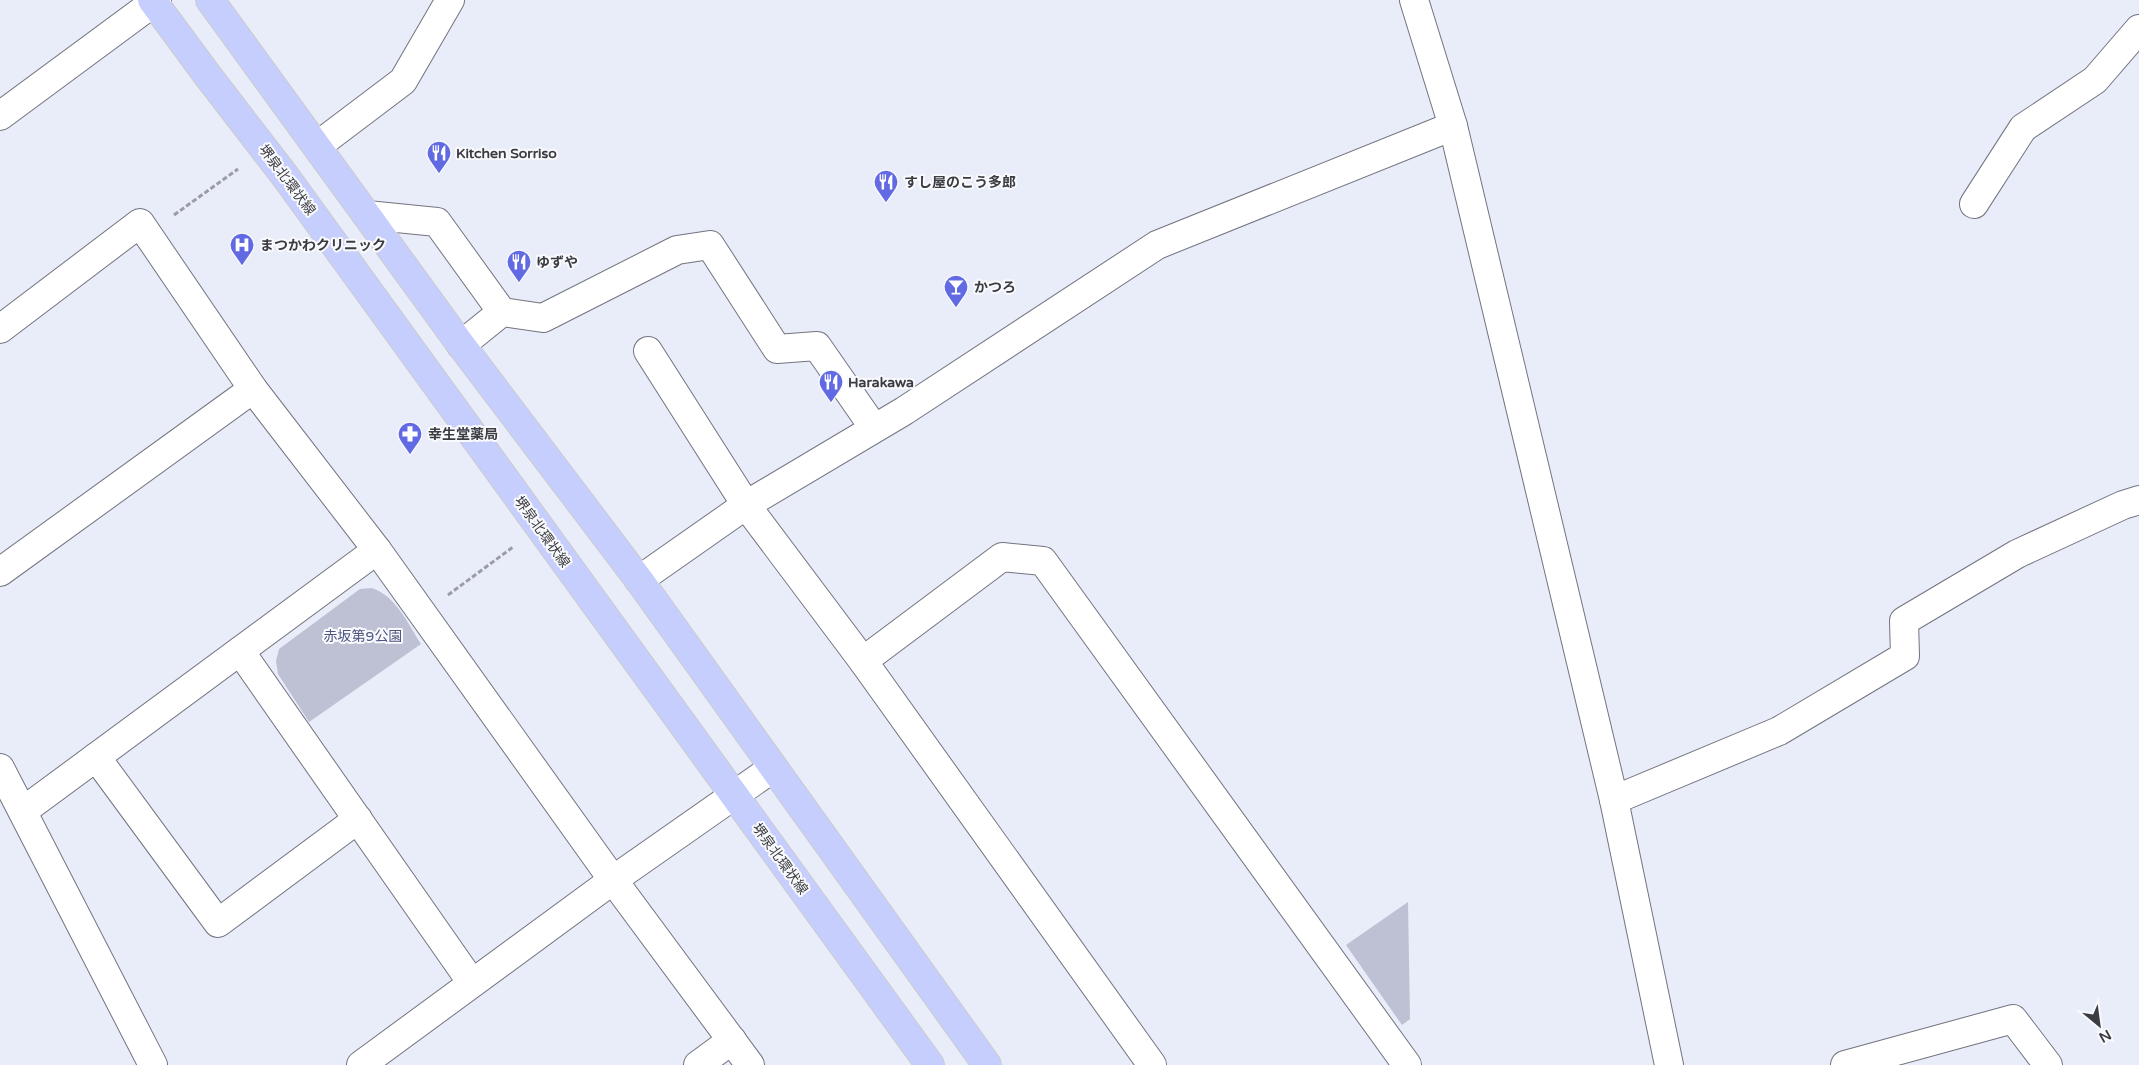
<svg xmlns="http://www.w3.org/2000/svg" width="2139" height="1065" font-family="'Varela Round','Noto Sans JP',sans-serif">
	<rect width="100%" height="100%" fill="#e9ecf9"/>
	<!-- green -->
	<g fill="#bdc1d3">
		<path d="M372 588C396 596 408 624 421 644L309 722 278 674 276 661 279 649 360 589Z"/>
		<path d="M1408 902 1410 1019 1402 1025 1346 945Z"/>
	</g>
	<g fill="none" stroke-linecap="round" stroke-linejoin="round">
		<defs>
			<g id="minor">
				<path d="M1414 0 1453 126 1614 800 1669 1065"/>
				<path d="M0 116 157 0"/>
				<path d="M317 146 403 81 450 0"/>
				<path d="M1974 204 2023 128 2095 80 2139 29"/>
				<path d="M367 215 437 222 502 312"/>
				<path d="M0 329 140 223 253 389 377 550 613 880 750 1065"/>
				<path d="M461 345 502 312 543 318 677 250 710 245 777 349 817 346 874 428"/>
				<path d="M648 351 746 505 863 661 1152 1065"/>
				<path d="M0 572 253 389"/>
				<path d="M639 580 746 505 904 411 1157 245 1453 126"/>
				<path d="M240 651 472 983"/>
				<path d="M863 661 1002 557 1043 561 1407 1065"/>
				<path d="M96 757 218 923 358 819"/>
				<path d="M0 768 153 1065"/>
				<path d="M1614 800 1779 731 1905 656 1904 621 2017 554 2123 505 2139 500"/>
				<path d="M23 811 377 550"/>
				<path d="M361 1065 613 880 773 768"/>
				<path d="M698 1065 732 1040"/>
				<path d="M1845 1065 2013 1019 2048 1065"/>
			</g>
			<g id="major">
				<path d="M152 0 208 76 285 176 930 1065"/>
				<path d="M210 0 461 345 639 580 987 1065"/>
			</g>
		</defs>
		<!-- minor casing -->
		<use href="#minor" stroke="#72747f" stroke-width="30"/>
		<!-- major casing -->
		<use href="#major" stroke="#ccccce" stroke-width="30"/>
		<!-- path -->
		<g stroke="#9a9ca6" stroke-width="3" stroke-dasharray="5 2.5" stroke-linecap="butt">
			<path d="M174 215 238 169"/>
			<path d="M448 595 513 547"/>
		</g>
		<!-- minor -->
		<use href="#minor" stroke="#fff" stroke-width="28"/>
		<!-- major -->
		<use href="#major" stroke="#c6cefd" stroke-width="28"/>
	</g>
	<!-- icons -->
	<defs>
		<symbol id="restaurant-pin" viewBox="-11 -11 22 30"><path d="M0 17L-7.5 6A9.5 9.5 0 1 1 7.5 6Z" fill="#626ae3" stroke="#f9fafd"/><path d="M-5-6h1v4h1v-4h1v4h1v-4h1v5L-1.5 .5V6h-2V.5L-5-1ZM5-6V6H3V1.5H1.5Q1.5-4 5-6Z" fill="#fff"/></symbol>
		<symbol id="hospital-pin" viewBox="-11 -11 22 30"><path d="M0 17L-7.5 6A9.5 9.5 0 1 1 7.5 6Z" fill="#626ae3" stroke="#f9fafd"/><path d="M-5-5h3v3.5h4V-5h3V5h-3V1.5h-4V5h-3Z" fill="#fff"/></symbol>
		<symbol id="bar-pin" viewBox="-11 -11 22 30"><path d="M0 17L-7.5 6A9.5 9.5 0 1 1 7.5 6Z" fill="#626ae3" stroke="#f9fafd"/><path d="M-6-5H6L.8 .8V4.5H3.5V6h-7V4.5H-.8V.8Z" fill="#fff"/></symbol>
		<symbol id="pharmacy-pin" viewBox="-11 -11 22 30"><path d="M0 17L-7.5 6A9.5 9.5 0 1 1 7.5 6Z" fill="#626ae3" stroke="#f9fafd"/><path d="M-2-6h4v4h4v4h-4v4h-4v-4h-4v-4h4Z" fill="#fff"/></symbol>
	</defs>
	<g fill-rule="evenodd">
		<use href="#restaurant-pin" x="425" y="139" width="28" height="38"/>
		<use href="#restaurant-pin" x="872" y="168" width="28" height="38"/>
		<use href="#hospital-pin" x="228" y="231" width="28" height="38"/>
		<use href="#restaurant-pin" x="505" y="248" width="28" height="38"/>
		<use href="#bar-pin" x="942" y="273" width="28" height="38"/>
		<use href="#restaurant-pin" x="817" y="368" width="28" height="38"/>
		<use href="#pharmacy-pin" x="396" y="420" width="28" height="38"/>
	</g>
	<g text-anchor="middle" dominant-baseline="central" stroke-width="4" stroke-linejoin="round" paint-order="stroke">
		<!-- poi labels -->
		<g font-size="14" font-weight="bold" fill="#3b3c41" stroke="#f9fafd" text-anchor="start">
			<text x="456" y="153">Kitchen Sorriso</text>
			<text x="904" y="182">すし屋のこう多郎</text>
			<text x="260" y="245">まつかわクリニック</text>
			<text x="536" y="262">ゆずや</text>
			<text x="974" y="287">かつろ</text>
			<text x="848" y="382">Harakawa</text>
			<text x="428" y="434">幸生堂薬局</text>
		</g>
		<!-- street labels -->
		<g font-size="14" fill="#3b3c41" stroke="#f9fafd">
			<text transform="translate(287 180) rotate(53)">堺泉北環状線</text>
			<text transform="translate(542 532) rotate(54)">堺泉北環状線</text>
			<text transform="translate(780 859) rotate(54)">堺泉北環状線</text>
		</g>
		<!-- park labels -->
		<g font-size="14" fill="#4d5480" stroke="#f9fafd">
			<text x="363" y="636">赤坂第9公園</text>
		</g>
	</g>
	<!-- north arrow -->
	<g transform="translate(2099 1025) rotate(151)" stroke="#f9fafd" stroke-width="4" paint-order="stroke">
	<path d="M0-4L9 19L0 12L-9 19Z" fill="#3b3c41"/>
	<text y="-8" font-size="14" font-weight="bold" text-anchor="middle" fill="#3b3c41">N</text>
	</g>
</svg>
